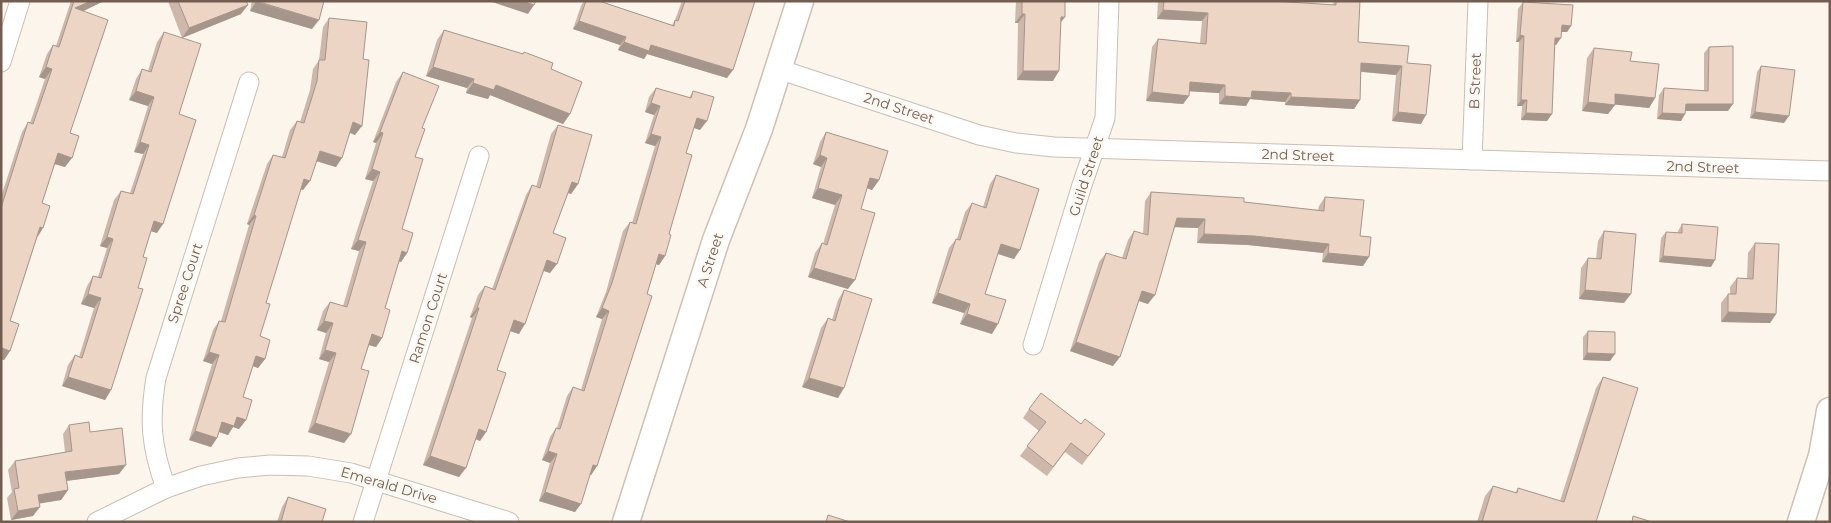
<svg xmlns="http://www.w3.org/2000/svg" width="1831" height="523" font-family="Montserrat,sans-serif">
	<rect width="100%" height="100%" fill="#fbf5ec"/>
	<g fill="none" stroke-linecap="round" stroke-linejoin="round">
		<defs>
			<g id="street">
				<path d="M1 62 20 1"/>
				<path d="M778 69 979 135 1016 143 1054 147 1830 171"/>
				<path d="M1472 160 1478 1"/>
				<path d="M1033 345 1082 185 1105 118 1109 1"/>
				<path d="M166 488C151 447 149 420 156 378L249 82"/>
				<path d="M97 522 166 488 201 476 238 468 270 465 308 466 351 473 509 522"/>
				<path d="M363 522 479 156"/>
			</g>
			<g id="secondary">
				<path d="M626 522 716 240 759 129 800 1"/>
				<path d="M1801 522 1822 456 1830 411"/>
			</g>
		</defs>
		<!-- street casing -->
		<use href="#street" stroke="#ccbdb2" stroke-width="21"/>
		<!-- secondary casing -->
		<use href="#secondary" stroke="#d0bfb3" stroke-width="29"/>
		<!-- street -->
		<use href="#street" stroke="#fff" stroke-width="19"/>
		<!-- secondary -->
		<use href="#secondary" stroke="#fff" stroke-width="26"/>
	</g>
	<!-- wall -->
	<g fill="#ccb7aa">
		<path d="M71 1H104L83 11 70 133 65 167 55 164 42 203 37 238 10 321V351L4 360 1 359V197L22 132 28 122 30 123 45 79 39 77 47 54 53 45 56 46Z"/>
		<path d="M168 1H246L241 14 182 38Z"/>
		<path d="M252 1H324L312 29 250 11Z"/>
		<path d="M584 1H599L672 25 675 20 682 1H755L727 78 647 54 644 59 618 50 620 45 573 29 581 6Z"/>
		<path d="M1016 1H1065L1060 23 1053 81 1017 80 1018 23H1015Z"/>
		<path d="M1158 1H1272L1332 5 1335 1H1360L1358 42 1407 63 1421 124 1392 121 1396 75 1361 72 1360 100 1354 109 1285 105V102L1250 99 1246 106 1219 104V93L1189 91V96L1183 104 1146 101 1152 47 1158 39 1200 43 1202 21 1157 19Z"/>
		<path d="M1523 2 1571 26 1567 32H1561L1556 45H1555L1547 121 1521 120 1522 106H1517L1519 42H1516L1518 9Z"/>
		<path d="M329 18 355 135 350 133 336 167 316 161 303 190 300 189 266 303 260 336 265 359 258 368 253 366 243 397 246 420 239 429 233 427 228 435 219 432 217 438 211 447 189 440 212 364 203 361 213 330 219 321H221L249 225 247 224 267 164 273 155 282 157 290 130 297 121 300 122 310 90 313 69 319 60 323 27Z"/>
		<path d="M444 30 523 54 524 52 551 69 570 114 563 124 490 95 488 99 466 93 467 88 426 76 437 40Z"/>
		<path d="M164 32 179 114 157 233 151 231 143 257 138 288 111 390 105 400 62 386 68 365 75 355 79 357 94 308 81 304 87 286 93 276 98 277 107 248 100 246 114 200 121 191 130 193 143 154 134 152 148 106 129 100 136 79 142 69 148 71 157 42Z"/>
		<path d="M1709 47 1728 111H1685L1681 121 1657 119 1659 95 1664 88 1704 91V53Z"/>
		<path d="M1594 48 1630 61 1655 98 1649 108 1615 104 1608 114 1582 111 1587 58Z"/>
		<path d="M1761 66 1784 123 1750 118 1757 72Z"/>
		<path d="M403 72 422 128 415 157 402 229 407 253 401 262 399 261 385 308 382 338 376 347 369 345 361 369 344 443 308 432 329 362 319 359 326 333 317 330 323 311 330 302 343 306 359 251 351 249 373 181 365 179 376 143 373 142 396 82Z"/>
		<path d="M656 88 689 98 693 91 700 130 694 128 686 153 665 256 659 265 656 264 597 466 591 475H590L575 512 539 501 550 463 542 460 550 437 556 428H557L567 396 573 387 581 390 602 319 596 317 606 292 623 231 630 222 632 223 655 146 645 143 654 115 645 112 649 97Z"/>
		<path d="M558 125 578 184 571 194 568 193 553 233 550 273 544 271 519 334 510 331 497 370 486 432 480 441 476 439 459 477 423 465 472 318 470 317 478 295 485 286 492 289 526 195 532 185 536 187 551 134Z"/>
		<path d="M826 132 879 180 872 190 867 188 861 209 848 289 808 277 815 253 822 243 823 244 835 205 812 198 821 167 813 164 820 142Z"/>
		<path d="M996 175 1014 259 998 254 985 294 992 334 960 324 964 313 932 303 949 248 956 239H957L965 212 972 203 983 207 990 184Z"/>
		<path d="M1151 192 1318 210 1319 206 1325 197 1360 236 1363 266 1322 262 1323 253 1248 245 1197 243 1198 228 1175 227 1148 304 1139 301 1113 366 1070 351 1099 262 1106 253 1122 258 1128 240 1134 231 1143 234 1145 201Z"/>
		<path d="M1682 224 1711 267 1659 262 1661 238 1666 232 1678 233V231Z"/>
		<path d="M1604 231 1624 303 1579 299 1581 268 1588 258 1596 259 1598 241Z"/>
		<path d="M1755 243 1776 314 1770 323 1721 322V303L1728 294H1730V287L1737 278H1747L1748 253Z"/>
		<path d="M844 290 838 398 802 387 821 328 828 318 832 320 838 300Z"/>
		<path d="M1588 331 1610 361 1583 360V337Z"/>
		<path d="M1603 377 1596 522H1477L1485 496 1493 486 1515 493 1518 488 1560 501 1596 388Z"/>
		<path d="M1029 409 1081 424 1105 434 1082 465 1065 452 1047 476 1020 456 1039 431 1023 418Z"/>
		<path d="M69 425 90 432 119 474 66 481 68 490 61 500 39 503 33 516 11 520 7 498 12 492 8 470 15 461 65 452 63 434Z"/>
		<path d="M288 497 322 522H277L282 507Z"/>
	</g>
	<!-- shaded-wall -->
	<g fill="#a6958b">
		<path d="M91 1H104L69 18 75 8Z"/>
		<path d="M489 1H523L534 5 528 14Z"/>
		<path d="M256 2 319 20 312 29 250 11Z"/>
		<path d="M248 5 241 14 182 38 189 28Z"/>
		<path d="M1163 10 1208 13 1202 21 1157 19Z"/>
		<path d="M1022 14H1025L1018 23H1015Z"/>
		<path d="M1061 17H1065L1058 26Z"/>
		<path d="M579 21 626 37 620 45 573 29Z"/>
		<path d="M1562 25 1571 26 1567 32H1557Z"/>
		<path d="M1520 35 1524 36 1519 42H1516Z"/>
		<path d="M1555 38H1561L1556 45 1550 44Z"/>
		<path d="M624 42 651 45 733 70 727 78 647 54 644 59 618 50Z"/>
		<path d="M1361 63 1402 66 1396 75 1355 71Z"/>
		<path d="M46 67 52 69 45 79 39 77Z"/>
		<path d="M433 67 474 79 467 88 426 76Z"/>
		<path d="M1023 71H1059L1053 81 1017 80Z"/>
		<path d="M1190 82 1225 85 1219 93 1184 91Z"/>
		<path d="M473 83 496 85 570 114 563 124 490 95 488 99 466 93Z"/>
		<path d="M136 91 154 97 148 106 129 100Z"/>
		<path d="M1252 91 1291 93 1285 102 1250 99 1246 106 1219 104 1225 96Z"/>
		<path d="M1152 92 1189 96 1183 104 1146 101Z"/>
		<path d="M1615 94 1655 98 1649 108 1609 104Z"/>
		<path d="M1291 97 1360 100 1354 109 1285 105Z"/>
		<path d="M1521 100H1527L1522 106H1517Z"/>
		<path d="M1588 102 1615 105 1608 114 1582 111Z"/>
		<path d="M651 103 660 106 654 115 645 112Z"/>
		<path d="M1686 104H1733L1728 111H1681Z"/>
		<path d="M1398 112 1426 115 1421 124 1392 121Z"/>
		<path d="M1755 112 1789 116 1784 123 1750 118Z"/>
		<path d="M1526 113 1552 114 1547 121 1521 120Z"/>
		<path d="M1662 113 1685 114 1681 121 1657 119Z"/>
		<path d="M697 118 707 121 700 130 691 127Z"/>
		<path d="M353 122 362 126 355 135 346 131Z"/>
		<path d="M380 132 383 133 376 143 373 142Z"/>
		<path d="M651 134 661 137 655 146 645 143Z"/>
		<path d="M140 142 149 145 143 154 134 152Z"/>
		<path d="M320 151 342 158 336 167 313 160Z"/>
		<path d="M58 153 72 158 65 167 51 163Z"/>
		<path d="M820 155 827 158 821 167 813 164Z"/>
		<path d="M372 169 380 172 373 181 365 179Z"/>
		<path d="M870 178 879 180 872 190 864 187Z"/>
		<path d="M304 179 310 181 303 190 297 188Z"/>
		<path d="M572 182 578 184 571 194 565 192Z"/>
		<path d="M818 188 842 195 835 205 812 198Z"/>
		<path d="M254 215 256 216 249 225 247 224Z"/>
		<path d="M1177 218 1205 219 1198 228 1171 227Z"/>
		<path d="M154 221 163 224 157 233 147 230Z"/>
		<path d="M40 227 43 228 37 238Z"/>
		<path d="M1204 234 1254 236 1329 244 1323 253 1248 245 1197 243Z"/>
		<path d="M107 237 113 239 107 248 100 246Z"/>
		<path d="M358 240 366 242 359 251 351 249Z"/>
		<path d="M1001 244 1020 250 1014 259 995 253Z"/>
		<path d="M402 251 407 253 401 262 396 261Z"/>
		<path d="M1328 253 1369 257 1363 266 1322 262Z"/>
		<path d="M659 254 665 256 659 265 652 263Z"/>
		<path d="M1663 256 1715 260 1711 267 1659 262Z"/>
		<path d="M547 260 557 264 550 273 541 270Z"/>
		<path d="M814 268 855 280 848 289 808 277Z"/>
		<path d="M1585 290 1631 294 1624 303 1579 299Z"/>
		<path d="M1142 291 1155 295 1148 304 1136 300Z"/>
		<path d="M938 293 970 304 964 313 932 303Z"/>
		<path d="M88 294 101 298 94 308 81 304Z"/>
		<path d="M477 308H479L472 318 470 317Z"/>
		<path d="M602 308 609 311 602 319 596 317Z"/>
		<path d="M1728 312 1776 314 1770 323 1721 322Z"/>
		<path d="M967 314 998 324 992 334 960 324Z"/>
		<path d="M514 320 525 324 519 334 507 330Z"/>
		<path d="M324 321 333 323 326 333 317 330Z"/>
		<path d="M372 334 382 338 376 347 365 344Z"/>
		<path d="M1076 342 1120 357 1113 366 1070 351Z"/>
		<path d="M2 348 10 351 4 360 1 359V350Z"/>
		<path d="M325 350 336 353 329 362 319 359Z"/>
		<path d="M209 352 219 355 212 364 203 361Z"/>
		<path d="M1587 353 1615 354 1610 361 1583 360Z"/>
		<path d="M256 356 265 359 258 368 250 365Z"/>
		<path d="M68 377 111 390 105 400 62 386Z"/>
		<path d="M809 378 844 388 838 398 802 387Z"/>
		<path d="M237 417 246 420 239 429 233 427 228 435 216 431 222 422Z"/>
		<path d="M315 423 351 434 344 443 308 432Z"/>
		<path d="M479 429 486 432 480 441 473 438Z"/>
		<path d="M195 431 217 438 211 447 189 440Z"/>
		<path d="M548 451 557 454 550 463 542 460Z"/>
		<path d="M430 456 466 468 459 477 423 465Z"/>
		<path d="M126 465 119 474 58 482 65 472Z"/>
		<path d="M593 465 597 466 591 475 587 474Z"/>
		<path d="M68 490 61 500 31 505 38 495Z"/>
		<path d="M545 492 581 504 575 512 539 501Z"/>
		<path d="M40 507 33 516 11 520 18 511Z"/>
	</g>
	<!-- building -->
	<g fill="#edd5c6" stroke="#a6958b">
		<path d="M74 1H91L75 8 108 20 70 133 79 136 72 158 58 153 42 203 50 206 43 228 40 227 10 321 19 324 10 351 2 348 1 352V208L28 122 33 124 52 69 46 67 53 45 59 47Z"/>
		<path d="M178 1H246L248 5 189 28Z"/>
		<path d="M256 1H324L319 20Z"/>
		<path d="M523 1H536L534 5Z"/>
		<path d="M586 1H599L674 26 675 20 678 21 685 1H755L733 70 651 45 649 51 624 42 626 37 579 21Z"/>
		<path d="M1022 1H1065V17H1061L1059 71H1023L1025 14H1022Z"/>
		<path d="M1164 1H1272L1336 5V1H1360L1358 42 1409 46 1407 63 1431 65 1426 115 1398 112 1402 66 1361 63 1360 100 1291 97V93L1252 91 1251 98 1225 96V85L1190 82 1189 96 1152 92 1158 39 1206 44 1208 13 1163 10Z"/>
		<path d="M1523 2 1573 5 1571 26 1562 25 1561 38H1555L1552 114 1526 113 1527 100H1521L1524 36 1520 35Z"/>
		<path d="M329 18 367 22 363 59 369 60 362 126 353 122 342 158 320 151 310 181 304 179 266 303 270 304 260 336 270 340 265 359 256 356 243 397 252 400 246 420 237 417 234 426 222 422 217 438 195 431 219 355 209 352 219 321 225 322 256 216 254 215 273 155 285 158 297 121 304 123 317 81 319 60H325Z"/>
		<path d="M444 30 523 54 524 52 553 63 551 69 582 82 570 114 496 85 494 90 473 83 474 79 433 67Z"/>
		<path d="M164 32 201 44 179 114 196 120 163 224 154 221 143 257 147 258 138 288 143 289 111 390 68 377 75 355 82 358 101 298 88 294 93 276 101 278 113 239 107 237 121 191 133 194 149 145 140 142 154 97 136 91 142 69 151 72Z"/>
		<path d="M1733 46V104H1686L1685 114 1662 113 1664 88 1708 91 1709 47Z"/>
		<path d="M1594 48 1632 52 1630 61 1659 64 1655 98 1615 94V105L1588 102Z"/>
		<path d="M1761 66 1795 70 1789 116 1755 112Z"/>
		<path d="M403 72 439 86 422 128 425 129 415 157 423 159 402 229 413 233 407 253 402 251 385 308 390 310 382 338 372 334 361 369 369 371 351 434 315 423 336 353 325 350 333 323 324 321 330 302 347 307 366 242 358 240 380 172 372 169 383 133 380 132Z"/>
		<path d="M656 88 691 98 693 91 714 97 707 121 697 118 686 153 692 155 669 234 671 235 665 256 659 254 647 294 652 296 597 466 593 465 581 504 545 492 557 454 548 451 556 428 560 429 573 387 584 391 609 311 602 308 612 283 630 222 636 224 661 137 651 134 660 106 651 103Z"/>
		<path d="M558 125 592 135 578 184 572 182 553 233 566 238 557 264 547 260 525 324 514 320 497 370 506 373 486 432 479 429 466 468 430 456 479 308H477L485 286 495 290 532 185 540 188Z"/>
		<path d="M826 132 888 151 879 180 870 178 861 209 875 213 855 280 814 268 822 243 827 245 842 195 818 188 827 158 820 155Z"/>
		<path d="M996 175 1039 189 1020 250 1001 244 985 294 1006 300 998 324 967 314 970 304 938 293 956 239 960 240 972 203 986 208Z"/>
		<path d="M1151 192 1244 198V202L1324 211 1325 197 1364 200 1360 236 1371 237 1369 257 1328 253 1329 244 1254 236 1204 234 1205 219 1177 218 1155 295 1142 291 1120 357 1076 342 1106 253 1126 259 1134 231 1148 235Z"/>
		<path d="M1682 224 1718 227 1715 260 1663 256 1666 232 1682 233Z"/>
		<path d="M1604 231 1636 234 1631 294 1585 290 1588 258 1601 259Z"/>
		<path d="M1755 243 1779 244 1776 314 1728 312V294H1736L1737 278 1753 279Z"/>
		<path d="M844 290 872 299 844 388 809 378 828 318 835 321Z"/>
		<path d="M1588 331 1615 332V354L1587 353Z"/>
		<path d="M1603 377 1638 388 1596 522H1482L1493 486 1517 493 1518 488 1564 502Z"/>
		<path d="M1041 393 1081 424 1085 419 1105 434 1088 456 1071 443 1053 467 1027 446 1046 422 1029 409Z"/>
		<path d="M89 422 90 432 122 428 126 465 65 472 68 490 38 495 40 507 18 511 14 489 19 488 15 461 72 451 69 425Z"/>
		<path d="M288 497 326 509 322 522H281Z"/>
		<path d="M828 515 850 522H826Z"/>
		<path d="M1633 516 1652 522H1632Z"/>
	</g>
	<g text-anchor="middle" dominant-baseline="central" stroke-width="5" stroke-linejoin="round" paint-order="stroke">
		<!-- street labels -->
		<g font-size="14" fill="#735d51" stroke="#fdf9f2">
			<text transform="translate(1475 81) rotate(-88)">B Street</text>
			<text transform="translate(899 108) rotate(18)">2nd Street</text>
			<text transform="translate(1298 155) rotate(2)">2nd Street</text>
			<text transform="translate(1703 167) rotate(2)">2nd Street</text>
			<text transform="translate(1086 176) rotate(-72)">Guild Street</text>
			<text transform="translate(710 260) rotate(-72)">A Street</text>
			<text transform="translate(185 283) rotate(-72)">Spree Court</text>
			<text transform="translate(428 318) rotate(-72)">Ramon Court</text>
			<text transform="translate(389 485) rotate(16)">Emerald Drive</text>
		</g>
	</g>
	<!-- border -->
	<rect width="1831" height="523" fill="none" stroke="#735d51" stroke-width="5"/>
</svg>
